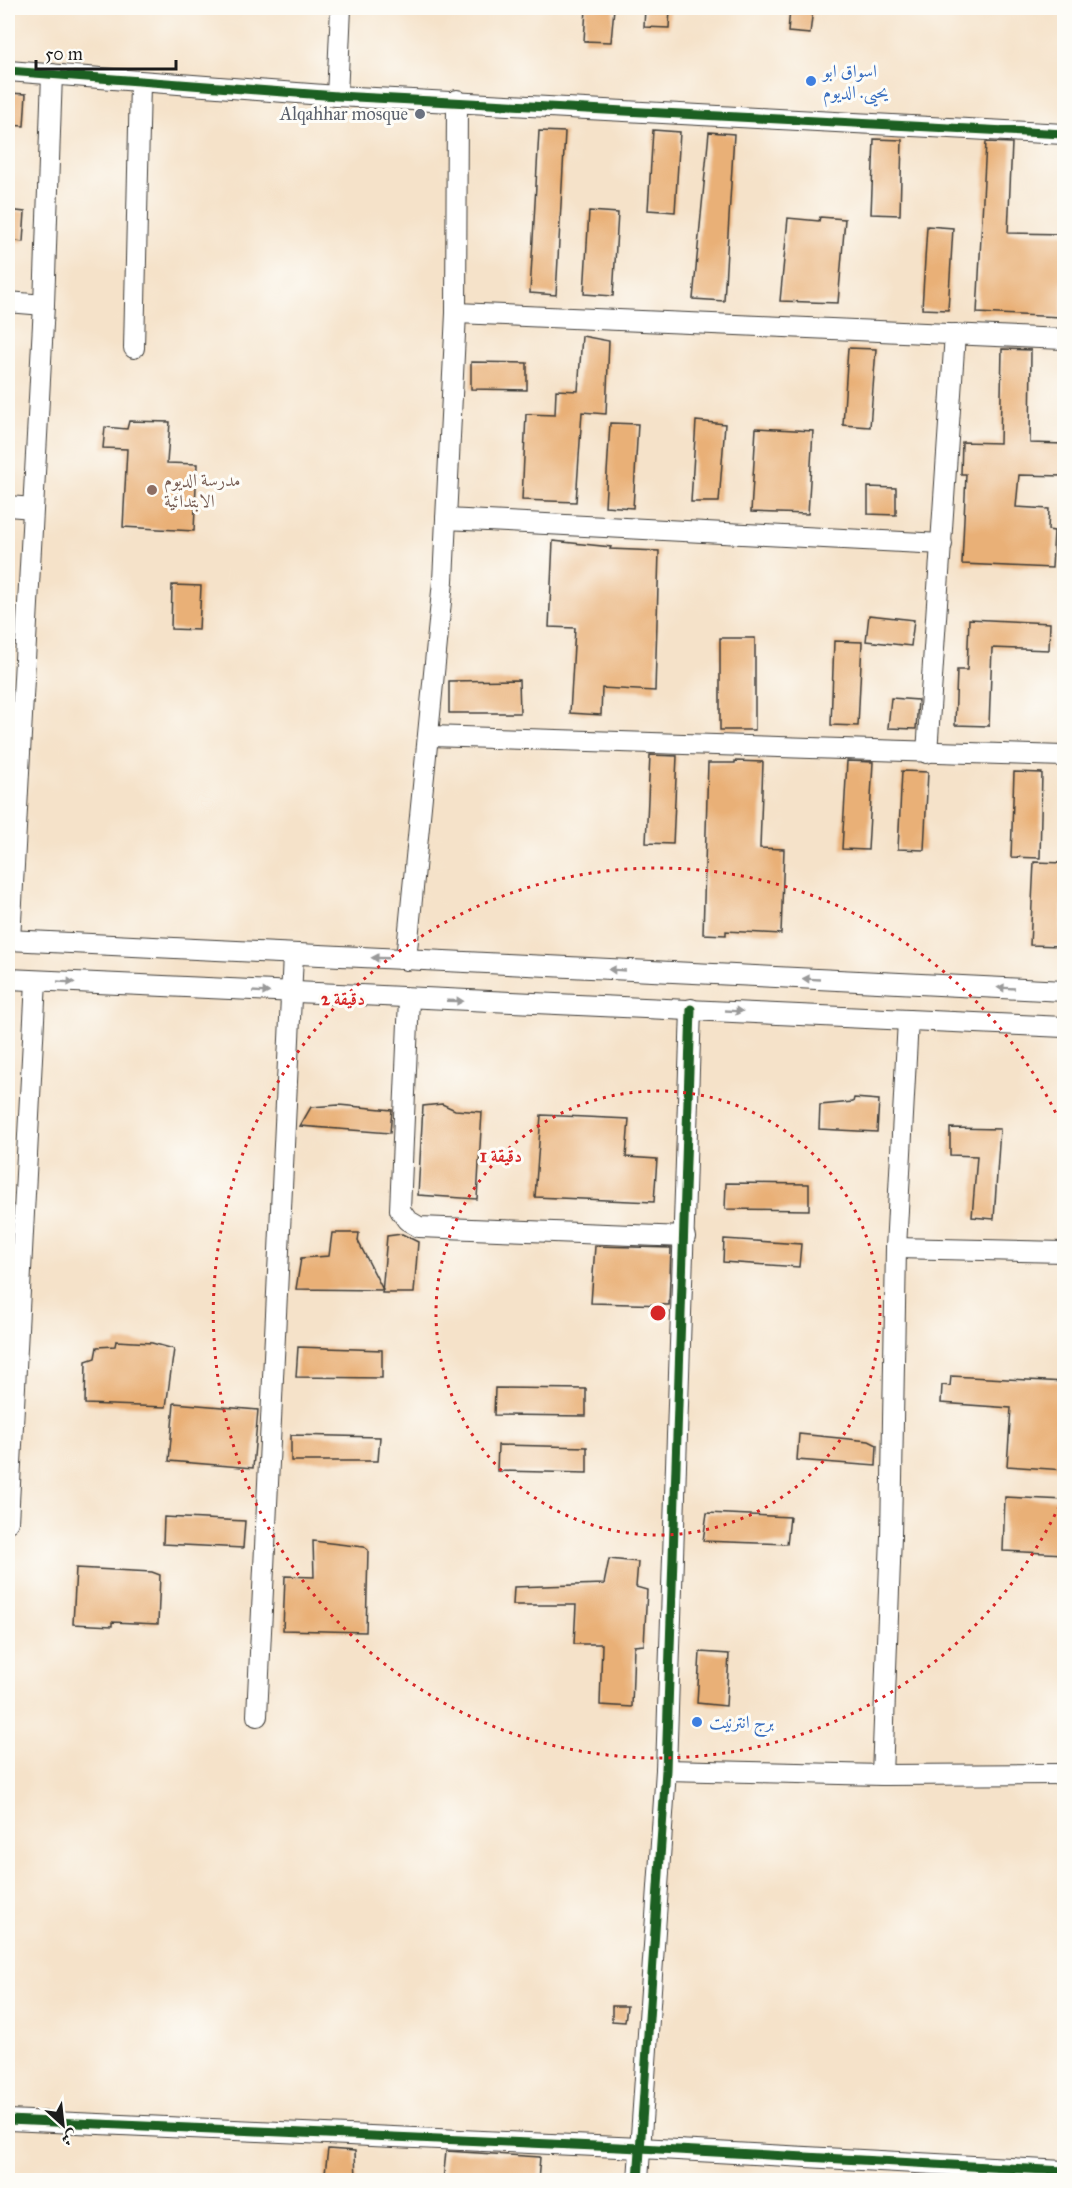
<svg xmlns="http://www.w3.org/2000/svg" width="1072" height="2188" font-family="'IM FELL Great Primer',Amiri,serif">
	<rect width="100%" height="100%" fill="#fdfcf7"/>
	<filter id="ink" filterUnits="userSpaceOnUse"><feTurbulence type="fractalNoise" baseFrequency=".0167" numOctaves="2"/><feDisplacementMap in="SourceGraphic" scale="12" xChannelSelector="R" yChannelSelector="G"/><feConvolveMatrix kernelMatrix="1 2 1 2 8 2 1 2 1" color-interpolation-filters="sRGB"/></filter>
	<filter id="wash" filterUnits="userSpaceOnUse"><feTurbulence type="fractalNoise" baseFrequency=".008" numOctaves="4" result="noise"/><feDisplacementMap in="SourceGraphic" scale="24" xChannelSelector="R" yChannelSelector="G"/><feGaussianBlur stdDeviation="1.35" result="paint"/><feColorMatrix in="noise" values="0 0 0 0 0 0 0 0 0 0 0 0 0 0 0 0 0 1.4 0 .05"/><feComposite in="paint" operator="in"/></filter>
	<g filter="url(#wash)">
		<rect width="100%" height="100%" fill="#f5e2c9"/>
		<g id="blocks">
			<!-- building -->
			<g fill="#e9b077">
				<path d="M586 8H614L611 42 584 41Z"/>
				<path d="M645 8H670L669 28 644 27Z"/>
				<path d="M790 8H813L810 34 788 32Z"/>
				<path d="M8 93 26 94 24 126 8 125Z"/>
				<path d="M653 130 680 132 675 212 648 210Z"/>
				<path d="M539 131 565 132 556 295 530 293Z"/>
				<path d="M709 132 734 134 724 301 693 299Z"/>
				<path d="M874 139 902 140 900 215 871 214Z"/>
				<path d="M986 142 1012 143 1008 233 1065 234 1061 317 977 313Z"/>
				<path d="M8 210 25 212 23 242 8 240Z"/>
				<path d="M589 211 618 213 613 296 584 294Z"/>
				<path d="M820 217 845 219 838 303 780 301 788 218 819 221Z"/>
				<path d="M927 226 953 228 948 310 922 309Z"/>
				<path d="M582 336 609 341 606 414 582 412 576 502 522 500 526 414 555 415 556 390 578 391Z"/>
				<path d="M848 348 876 349 870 427 843 425Z"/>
				<path d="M1002 349 1031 350 1030 443 1065 444V476L1019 475 1016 507 1049 509 1048 530 1054 531 1052 568 962 564 966 474H961L962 442 1000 443Z"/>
				<path d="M471 362 527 363V390L471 389Z"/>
				<path d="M129 421 170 422 167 463 197 464 194 531 123 527 127 449 103 448 105 427 127 429Z"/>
				<path d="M696 421 725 424 719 502H691Z"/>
				<path d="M610 423 638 424 633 508 605 506Z"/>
				<path d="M756 428 813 431 808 514 751 512Z"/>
				<path d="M868 487 896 488V515L868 514Z"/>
				<path d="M553 541 611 547 610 549 659 551 655 691 602 688 601 715 570 713 575 628 549 627Z"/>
				<path d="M172 585 201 586 199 630 171 629Z"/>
				<path d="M869 615 914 620 911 646 866 641Z"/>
				<path d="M969 619 1050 623 1049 650 992 648 989 726 955 725 957 670H967Z"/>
				<rect x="720" y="638" width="35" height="92"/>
				<path d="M834 641 862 642 858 726 831 725Z"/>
				<path d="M519 680 520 713H449V681Z"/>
				<path d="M891 698 918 700 916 729 888 728Z"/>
				<path d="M650 755 677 756 673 844 646 843Z"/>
				<path d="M735 761 763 762 760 848 784 849 781 934 726 931V935L703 934 708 763H735Z"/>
				<path d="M847 761 873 762 868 850 842 849Z"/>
				<path d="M902 771 928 772 924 850 898 849Z"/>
				<path d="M1014 772 1042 773 1040 858 1011 857Z"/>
				<path d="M1034 862 1064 863 1060 946 1030 945Z"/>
				<path d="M854 1098 879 1100 877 1132 819 1129 820 1105 853 1102Z"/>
				<path d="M442 1104 455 1110 482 1112 477 1199 418 1195 423 1106Z"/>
				<path d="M339 1105 392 1110 390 1133 300 1126 311 1107Z"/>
				<path d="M541 1115 629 1119 626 1157 657 1159 654 1202 535 1197Z"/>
				<path d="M950 1128 1000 1129 994 1219 972 1217 977 1156 950 1155Z"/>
				<path d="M726 1183 809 1184V1210L725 1209Z"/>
				<path d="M332 1233H359L358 1241 383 1290 296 1289 301 1258 329 1256Z"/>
				<path d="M402 1234 418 1242 414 1293H382L387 1236Z"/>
				<path d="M724 1239 801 1244 799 1267 723 1262Z"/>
				<path d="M595 1246 671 1248 669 1305 591 1303Z"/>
				<path d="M116 1341 152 1343 174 1349 166 1407 85 1404 86 1361 95 1358 97 1347 115 1346Z"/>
				<path d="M298 1347 382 1350V1378L296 1377Z"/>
				<path d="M951 1376 1065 1382V1470L1007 1466 1011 1408 941 1403 942 1385 950 1386Z"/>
				<path d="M495 1388 586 1389V1416L494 1415Z"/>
				<path d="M174 1403 258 1410 253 1468 169 1461Z"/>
				<path d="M799 1434 869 1441 877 1445 876 1466 797 1460Z"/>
				<path d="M291 1435 380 1437 378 1461H291Z"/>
				<path d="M498 1445 587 1447V1473L497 1471Z"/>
				<path d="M1005 1497 1065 1500V1554L1003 1551Z"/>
				<path d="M707 1513 790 1517 787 1544 703 1541Z"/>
				<path d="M164 1517 245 1521 243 1548 163 1544Z"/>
				<path d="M313 1541 364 1547 368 1550 366 1632 283 1630 285 1576 314 1577Z"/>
				<path d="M609 1559 638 1562 636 1587 647 1590 644 1645 634 1646 632 1707 600 1705 602 1644H574L576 1605H513L514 1587 604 1584Z"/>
				<path d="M76 1568 152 1572 160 1575 158 1624 112 1622V1626L73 1624Z"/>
				<path d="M700 1652 729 1654 726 1706 697 1703Z"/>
				<path d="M612 2006H627L625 2022 612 2021Z"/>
				<path d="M328 2149 355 2151 356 2181H324Z"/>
				<path d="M446 2151 540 2157 538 2181H443Z"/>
			</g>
		</g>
	</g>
	<g filter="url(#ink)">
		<use href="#blocks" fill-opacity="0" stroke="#3d3a36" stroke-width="1.5"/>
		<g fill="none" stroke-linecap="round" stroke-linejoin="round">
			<defs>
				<g id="street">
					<path d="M8 71 337 96 1064 134"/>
					<path d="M337 96 341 8"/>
					<path d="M8 302 44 305"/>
					<path d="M456 313 1064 339"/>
					<path d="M134 348 140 83"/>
					<path d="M8 506 33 508"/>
					<path d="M446 519 942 544"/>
					<path d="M430 736 1064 756"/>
					<path d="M927 753 955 334"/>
					<path d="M8 940 1064 991"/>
					<path d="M10 940 44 305 52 74"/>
					<path d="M406 960 443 581 456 313 457 100"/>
					<path d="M8 979 1064 1027"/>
					<path d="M409 999 400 1210 407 1220 419 1227 685 1237"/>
					<path d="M896 1248 1064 1252"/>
					<path d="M8 1522 36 981"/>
					<path d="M257 1716 293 955"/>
					<path d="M666 1770 882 1775 891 1536 896 1248 908 1020"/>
					<path d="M882 1775 1064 1774"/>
					<path d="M8 2120 640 2148 1064 2171"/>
					<path d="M638 2180 666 1770 691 1009"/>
				</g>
			</defs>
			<!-- street casing -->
			<use href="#street" stroke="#3d3a36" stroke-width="22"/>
			<!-- street -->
			<use href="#street" stroke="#fff" stroke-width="20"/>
			<defs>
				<g id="cycleway">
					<path d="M8 71 337 96 1064 134"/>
					<path d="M8 2120 640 2148 1064 2171"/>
					<path d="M638 2180 666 1770 691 1009"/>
				</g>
			</defs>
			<!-- cycleway casing -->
			<use href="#cycleway" stroke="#fdfcf7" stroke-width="13"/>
			<!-- cycleway -->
			<use href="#cycleway" stroke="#1b5e20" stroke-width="9"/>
		</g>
		<!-- one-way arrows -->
		<defs><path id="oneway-solid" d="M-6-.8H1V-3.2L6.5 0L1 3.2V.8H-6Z" transform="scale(1.5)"/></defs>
		<g fill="#999">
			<use href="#oneway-solid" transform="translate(380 958) rotate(-178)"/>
			<use href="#oneway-solid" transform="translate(617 970) rotate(-177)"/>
			<use href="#oneway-solid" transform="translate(811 979) rotate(-177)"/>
			<use href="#oneway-solid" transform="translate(66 982) rotate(3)"/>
			<use href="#oneway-solid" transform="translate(1006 988) rotate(-177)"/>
			<use href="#oneway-solid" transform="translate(261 992) rotate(3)"/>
			<use href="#oneway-solid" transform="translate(455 1001) rotate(2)"/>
			<use href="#oneway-solid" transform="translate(734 1011) rotate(3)"/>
		</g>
	</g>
	<!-- distance rings -->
	<g fill="none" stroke="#d62828" stroke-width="3" stroke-dasharray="3 6">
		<circle cx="658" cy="1313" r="222"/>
		<path d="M1063 1498A445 445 0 1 1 1063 1128"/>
	</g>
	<!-- markers -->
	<g fill="#3f7fe0" stroke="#fdfcf7" stroke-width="2">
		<circle cx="811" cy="81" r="6"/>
		<circle cx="697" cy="1722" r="6"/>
	</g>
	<circle fill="#6b7280" stroke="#fdfcf7" stroke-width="2" cx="420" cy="114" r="6"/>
	<circle fill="#8d6e63" stroke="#fdfcf7" stroke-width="2" cx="152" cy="490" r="6"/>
	<g text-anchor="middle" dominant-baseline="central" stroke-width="6" stroke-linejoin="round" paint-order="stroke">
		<!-- shop labels -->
		<g font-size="18" fill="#366cbe" stroke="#fdfcf7" text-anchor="start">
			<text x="823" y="71">اسواق ابو<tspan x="823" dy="21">يحيى. الديوم</tspan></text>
			<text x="709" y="1722">برج انترنيت</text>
		</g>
		<!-- worship labels -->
		<g font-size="18" fill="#5b616d" stroke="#fdfcf7" text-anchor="end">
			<text x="408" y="114">Alqahhar mosque</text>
		</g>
		<!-- education labels -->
		<g font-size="18" fill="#785e54" stroke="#fdfcf7" text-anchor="start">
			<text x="164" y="480">مدرسة الديوم<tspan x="164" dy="21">الابتدائية</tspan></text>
		</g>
	</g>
	<circle cx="658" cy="1313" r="9" fill="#d62828" stroke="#fdfcf7" stroke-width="3"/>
	<g font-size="18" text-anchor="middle" font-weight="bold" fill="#d62828" stroke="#fdfcf7" stroke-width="6" stroke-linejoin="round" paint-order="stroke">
		<text x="343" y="1005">2 دقيقة</text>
		<text x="501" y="1162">1 دقيقة</text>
	</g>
	<!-- margin -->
	<rect width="1072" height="2188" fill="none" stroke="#fdfcf7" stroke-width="30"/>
	<!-- north arrow -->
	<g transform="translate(63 2125) rotate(153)" stroke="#fdfcf7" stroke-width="4.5" paint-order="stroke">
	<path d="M0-4.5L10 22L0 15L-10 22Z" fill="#1c1c1c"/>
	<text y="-9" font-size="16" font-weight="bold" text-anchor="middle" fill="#1c1c1c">ش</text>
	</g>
	<!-- scale -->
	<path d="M36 60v9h140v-9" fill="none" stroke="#1c1c1c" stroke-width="3"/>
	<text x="45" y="60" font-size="18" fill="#1c1c1c" stroke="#fdfcf7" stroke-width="4.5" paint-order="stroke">50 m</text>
</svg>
